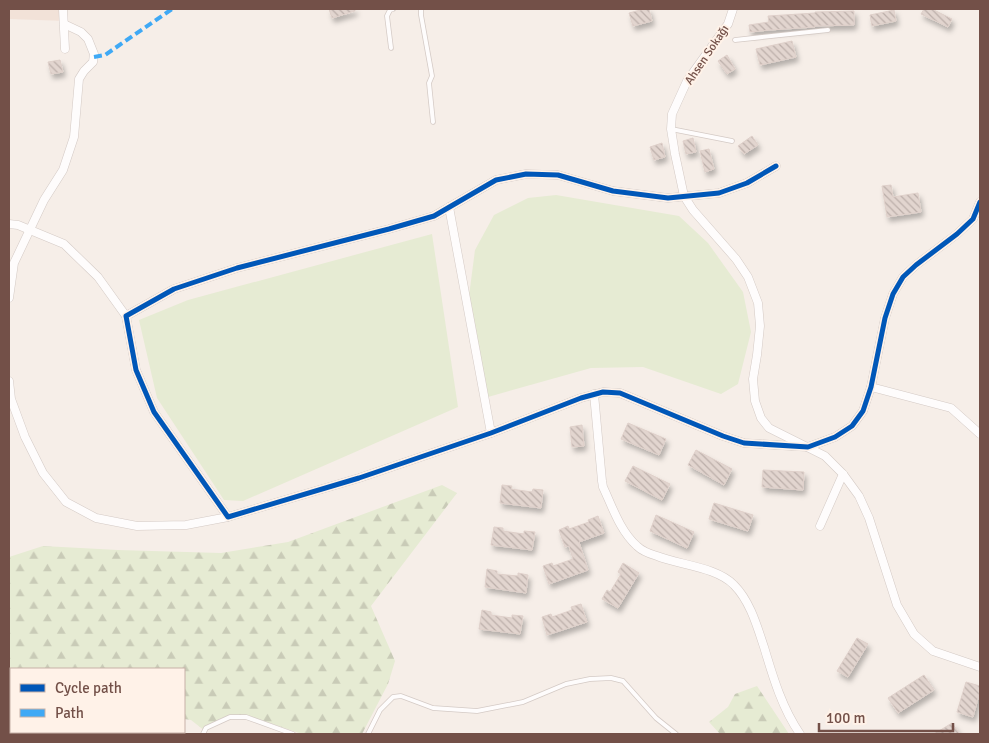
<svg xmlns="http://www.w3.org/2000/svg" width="989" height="743" font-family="Signika,sans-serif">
	<defs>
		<pattern id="forest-firs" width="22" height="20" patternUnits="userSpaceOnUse" patternTransform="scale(1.25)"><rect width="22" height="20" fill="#e6ebd3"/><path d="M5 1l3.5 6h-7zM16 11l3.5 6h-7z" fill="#c9cbb7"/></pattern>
		<pattern id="building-back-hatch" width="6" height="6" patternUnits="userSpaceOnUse" patternTransform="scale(1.25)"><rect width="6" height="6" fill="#e2d5cf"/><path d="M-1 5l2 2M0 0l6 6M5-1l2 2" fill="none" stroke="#bcafaa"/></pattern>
		<filter id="shadow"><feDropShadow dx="2.5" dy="4.5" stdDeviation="2.5" flood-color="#0004"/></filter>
	</defs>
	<rect width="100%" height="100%" fill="#f6eee8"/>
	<!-- residential -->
	<path fill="#f2e2d8" d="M9 9H66V21L9 19Z"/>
	<!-- green -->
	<g fill="#e6ebd3">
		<path d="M556 195 679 216 708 243 743 292 751 332 738 384 721 394 643 367 591 368 488 397 469 296 475 250 494 215 528 198Z"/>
		<path d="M432 234 458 407 243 501 224 500 157 398 139 320 188 300Z"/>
	</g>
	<!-- forest -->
	<g fill="url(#forest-firs)">
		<path d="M442 485 457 493 371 606 395 661 388 684 362 734H302L246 715H229L205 731 191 720 184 719V669H11V722H9V557L43 546 118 550 221 553 288 542Z"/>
		<path d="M757 686 789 734H720L709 722 728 707 735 694Z"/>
	</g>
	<!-- building -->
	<g fill="url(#building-back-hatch)" stroke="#dfd0ca" filter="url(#shadow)">
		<path d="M329 9H355V11L332 18Z"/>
		<path d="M644 9H649L652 21 633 26 629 13Z"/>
		<path d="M924 9H932L952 19 948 27 921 14Z"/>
		<path d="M894 10 896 21 872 26 870 15Z"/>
		<path d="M854 11V25L815 26V27L769 30 750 32 749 25 769 22 768 16 815 13V12Z"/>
		<path d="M792 41 796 57 760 65 756 49Z"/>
		<path d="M727 55 735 69 727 74 718 61Z"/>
		<path d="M60 60 63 72 51 74 48 62Z"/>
		<path d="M752 136 758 145 744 154 738 146Z"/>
		<path d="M693 138 696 152 686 154 683 141Z"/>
		<path d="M662 143 665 157 654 160 650 147Z"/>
		<path d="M709 149 714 169 705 172 700 151Z"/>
		<path d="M891 185 893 197 918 193 921 212 887 217 882 186Z"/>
		<path d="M628 423 666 439 659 455 621 439Z"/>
		<path d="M582 425 584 446 572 447 570 427Z"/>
		<path d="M696 450 732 469 724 485 688 465Z"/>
		<path d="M633 466 670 484 662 500 625 481Z"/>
		<path d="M763 470 804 472 803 490 762 487Z"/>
		<path d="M502 485 512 486 511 489 532 492 533 489 543 490 541 508 500 503Z"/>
		<path d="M714 503 753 515 748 531 709 519Z"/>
		<path d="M656 515 694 532 687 548 650 531Z"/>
		<path d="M598 516 604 533 579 542 588 570 549 584 543 566 552 563 553 566 573 559 569 546 565 547 559 530 568 526 569 529 589 522 588 520Z"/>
		<path d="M494 527 503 528V531L524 534V531L535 532 532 550 491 545Z"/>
		<path d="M623 563 639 573 618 608 602 599 607 590 610 592 621 574 618 572Z"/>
		<path d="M487 569 497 571V574L518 576V573L528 575 526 593 485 587Z"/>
		<path d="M581 604 587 622 547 635 542 617 551 614 552 617 572 610 571 607Z"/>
		<path d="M482 610 491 612V615L512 618V615L523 616 520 634 479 629Z"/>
		<path d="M857 638 868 644 848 677 837 671Z"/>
		<path d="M924 675 934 690 898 713 888 698Z"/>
		<path d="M966 682 980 686V691L973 717 957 712Z"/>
		<path d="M952 723 960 734H934Z"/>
	</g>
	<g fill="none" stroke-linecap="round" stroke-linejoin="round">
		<defs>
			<g id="service">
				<path d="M421 9V15L432 76 429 83 433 122"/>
				<path d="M735 40 828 30"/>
				<path d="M391 48 387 16 390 10 393 9"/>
				<path d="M671 129 732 141"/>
				<path d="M203 734 206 728 230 717H246L293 734"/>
				<path d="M368 734 380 710 393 697 401 696 433 708 477 711 523 702 566 684 590 679 611 678 623 681 656 718 676 734"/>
			</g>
			<g id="minor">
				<path d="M63 9 65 49"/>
				<path d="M733 9 728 24 687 81 672 114 671 129 675 154 684 196 693 210 736 259 748 277 758 303 760 326 757 355 753 379 755 401 761 418 769 428 825 456 843 474 859 496 869 518 897 605 914 634 933 651 980 667"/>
				<path d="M776 166 747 183 719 193 668 198 613 191 558 175 526 174 496 180 434 216 389 229 237 268 174 289 126 316 136 370 154 412 228 517 359 478 491 433 581 398 603 392 620 393 723 436 744 443 808 447 835 437 852 426 863 411 871 387 885 318 893 294 903 277 916 265 957 234 973 219 980 202"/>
				<path d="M449 207 491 433"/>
				<path d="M9 224 18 225 64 244 98 277 126 316"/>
				<path d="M9 298 14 263 44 200 63 170 74 137 79 79 84 71 93 62 94 54 88 39 81 32 64 24"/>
				<path d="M9 381 11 399 25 437 43 473 66 502 96 518 137 526 186 525 228 517"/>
				<path d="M871 387 951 408 980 434"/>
				<path d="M594 394 602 481 603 487C612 506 620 531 637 546 642 551 650 554 657 556 680 565 717 567 734 585 750 601 757 626 764 647 773 677 782 708 800 734"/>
				<path d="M820 526 843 474"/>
			</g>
		</defs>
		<!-- service casing -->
		<use href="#service" stroke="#d4cac5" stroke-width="5.5"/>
		<!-- minor casing -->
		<use href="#minor" stroke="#d4cac5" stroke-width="9"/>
		<!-- service -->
		<use href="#service" stroke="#fefcfc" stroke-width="4"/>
		<!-- minor -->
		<use href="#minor" stroke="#fefcfc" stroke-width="8"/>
		<!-- quiet -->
		<path stroke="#3fa9f5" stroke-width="4" stroke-dasharray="8 4" stroke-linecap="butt" d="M94 57 105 55 172 9"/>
		<defs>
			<path id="cycleway" d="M776 166 747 183 719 193 668 198 613 191 558 175 526 174 496 180 434 216 389 229 237 268 174 289 126 316 136 370 154 412 228 517 359 478 491 433 581 398 603 392 620 393 723 436 744 443 808 447 835 437 852 426 863 411 871 387 885 318 893 294 903 277 916 265 957 234 973 219 980 202"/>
		</defs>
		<!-- cycleway casing -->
		<use href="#cycleway" stroke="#fff2e8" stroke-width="8"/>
		<!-- cycleway -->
		<use href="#cycleway" stroke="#0057b8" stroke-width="5"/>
	</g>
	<g text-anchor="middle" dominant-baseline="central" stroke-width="4" stroke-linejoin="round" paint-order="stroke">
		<!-- street labels -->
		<g font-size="12" fill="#735048" stroke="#fff2e8">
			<text transform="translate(707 55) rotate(-56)">Ahsen Sokağı</text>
		</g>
	</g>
	<!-- border -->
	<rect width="989" height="743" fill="none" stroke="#735048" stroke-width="20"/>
	<!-- legend -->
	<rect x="10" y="668" width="175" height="65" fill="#fff2e8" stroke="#c7b1a8"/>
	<rect x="20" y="684" width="25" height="8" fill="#0057b8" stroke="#c7b1a8"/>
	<text x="55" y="693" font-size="15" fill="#735048">Cycle path</text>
	<rect x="20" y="709" width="25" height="8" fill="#3fa9f5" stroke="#c7b1a8"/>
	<text x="55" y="718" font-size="15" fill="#735048">Path</text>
	<!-- scale -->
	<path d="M819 723v8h134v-8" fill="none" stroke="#735048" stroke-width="2.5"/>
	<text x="826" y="723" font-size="15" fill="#735048" stroke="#fff2e8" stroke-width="4" paint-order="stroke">100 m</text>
</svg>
